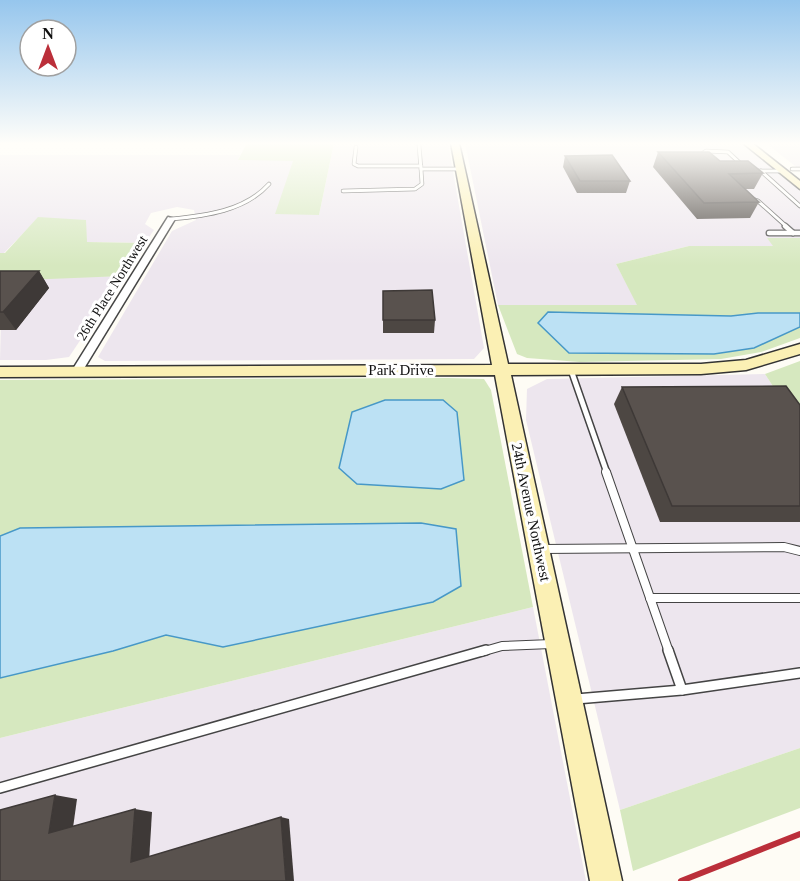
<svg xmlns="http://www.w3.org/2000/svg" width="800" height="881" font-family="'Times New Roman',serif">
	<rect width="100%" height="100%" fill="#fefcf5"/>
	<!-- industrial -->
	<g fill="#ede6ee">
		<path d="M334 143H448L484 348 474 359 105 361 98 357 172 231 196 220 194 210 177 207 151 213 145 224 154 230 145 243 87 242 39 217 4 253H0V155H240L238 160H293L319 215Z"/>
		<path d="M465 143H741L800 191V238H767L774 246H689L616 264 638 305H498Z"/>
		<path d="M766 143H800V170Z"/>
		<path d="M123 276 69 357 46 360H0L2 278Z"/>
		<path d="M765 374 800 428V748L620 810 526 420 527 389 547 379Z"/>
		<path d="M533 607 586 881H0V738Z"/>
	</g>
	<!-- green -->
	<g fill="#d6e8bf">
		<path d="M247 143H334L319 215 275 214 293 161 238 160Z"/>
		<path d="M38 217 86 220 87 242 145 243 123 276 0 281V253H5Z"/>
		<path d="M767 238H800V338L761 352 721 359 580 362 527 358 517 354 498 305H637L616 264 689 246H773Z"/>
		<path d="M800 361V428L765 374Z"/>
		<path d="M448 378 484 379 491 390 533 607 0 738V380Z"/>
		<path d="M800 748V808L633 871 620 810Z"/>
	</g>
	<!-- water -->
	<g fill="#bce1f4" stroke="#4798c7" stroke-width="1.5">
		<path d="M548 312 731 316 758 313H800V327L754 348 714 354 569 353 538 323Z"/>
		<path d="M385 400H443L457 412 464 480 441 489 357 484 339 468 352 412Z"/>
		<path d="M421 523 456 529 461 586 433 602 223 647 166 635 113 651 0 678V536L20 528Z"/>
	</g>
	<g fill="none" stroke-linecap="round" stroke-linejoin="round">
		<defs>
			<g id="lane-far4">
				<path d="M419 145 421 169"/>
				<path d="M356 147 354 164 358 166H421"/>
				<path d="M706 155 703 153 706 151 728 152 743 166"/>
				<path d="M792 169H800"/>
				<path d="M752 171H781"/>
				<path d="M761 171 800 206"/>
				<path d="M343 191 415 189 422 184 421 169H460"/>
				<path d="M752 199 758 201 787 227"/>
				<path d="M171 219C205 216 245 211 269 184"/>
			</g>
			<g id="lane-far3">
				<path d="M785 226 793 233"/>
				<path d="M769 233H800"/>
			</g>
			<path id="lane-far2" d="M571 370 607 473"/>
			<g id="lane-far1">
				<path d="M606 472 669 652"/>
				<path d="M542 549 784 547 800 551"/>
				<path d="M650 598H800"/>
				<path d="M481 652 502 646 551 644"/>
			</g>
			<g id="lane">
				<path d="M668 650 682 690"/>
				<path d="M576 699 682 690 800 673"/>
				<path d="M0 788 486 650"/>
			</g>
			<path id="street" d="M168 217 175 219 80 375H72L71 372Z"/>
			<g id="secondary">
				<path d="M451 143H459L508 364H701L746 360 800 344V354L746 370 701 374 511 375 622 881H590L495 375 0 377V367L492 365Z"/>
				<path d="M743 143H752L800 181V189Z"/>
			</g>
		</defs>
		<!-- lane-far4 casing -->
		<use href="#lane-far4" stroke="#444" stroke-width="4.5"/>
		<!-- lane-far3 casing -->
		<use href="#lane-far3" stroke="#444" stroke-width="7"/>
		<!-- lane-far2 casing -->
		<use href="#lane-far2" stroke="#444" stroke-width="8"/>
		<!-- lane-far1 casing -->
		<use href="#lane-far1" stroke="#444" stroke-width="10"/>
		<!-- lane casing -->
		<use href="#lane" stroke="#444" stroke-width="12"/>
		<!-- street casing -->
		<use href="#street" stroke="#444" stroke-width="3"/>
		<!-- secondary casing -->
		<use href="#secondary" stroke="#333" stroke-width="3"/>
		<!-- lane-far4 -->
		<use href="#lane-far4" stroke="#fff" stroke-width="3"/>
		<!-- lane-far3 -->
		<use href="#lane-far3" stroke="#fff" stroke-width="4.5"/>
		<!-- lane-far2 -->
		<use href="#lane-far2" stroke="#fff" stroke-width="5"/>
		<!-- lane-far1 -->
		<use href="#lane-far1" stroke="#fff" stroke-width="8"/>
		<!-- lane -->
		<use href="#lane" stroke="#fff" stroke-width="9"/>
		<!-- street -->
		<use href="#street" fill="#fff" fill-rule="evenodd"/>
		<!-- secondary -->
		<use href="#secondary" fill="#fbf0b4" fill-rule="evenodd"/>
		<!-- rail -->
		<path stroke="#bb2f3a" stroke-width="6" d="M681 881 800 834"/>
	</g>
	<!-- wall -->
	<g fill="#4d4743">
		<path d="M658 152 720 161 763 173 754 189H745L759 202 750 218 697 219 653 167Z"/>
		<path d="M565 156 630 181 626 193H577L563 167Z"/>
		<path d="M0 271H39L49 288 16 330H0Z"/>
		<path d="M383 320H435L434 333H383Z"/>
		<path d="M622 387 800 405V522H660L614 404Z"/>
	</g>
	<!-- shaded-wall -->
	<g fill="#3e3937">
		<path d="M39 271 49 288 16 330 3 312Z"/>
		<path d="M55 795 77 799 72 835 49 833Z"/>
		<path d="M135 809 152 812 149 862H131Z"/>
		<path d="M281 817 289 819 294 881H286Z"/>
	</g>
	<!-- building -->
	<g fill="#59524e" stroke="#3e3937" stroke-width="1.5">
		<path d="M658 152H709L720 161H748L763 173 729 174 759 202 704 203Z"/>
		<path d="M612 155 630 181H580L565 156Z"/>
		<path d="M0 271H39L3 312H0Z"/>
		<path d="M432 290 435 320H383V291Z"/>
		<path d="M786 386 800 405V506H672L622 387Z"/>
		<path d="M55 795 49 833 135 809 131 862 281 817 286 881H0V810Z"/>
	</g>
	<!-- sky -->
	<linearGradient id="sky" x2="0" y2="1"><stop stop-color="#96c6ed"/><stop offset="0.54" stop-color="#fffefa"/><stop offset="1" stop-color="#fffefa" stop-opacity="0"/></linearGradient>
	<rect width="800" height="266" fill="url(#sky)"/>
	<g text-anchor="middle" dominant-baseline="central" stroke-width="6" stroke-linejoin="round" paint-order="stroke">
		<!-- far-street labels -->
		<g font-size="14" fill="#111" stroke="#fff">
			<text transform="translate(112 288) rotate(-58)">26th Place Northwest</text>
		</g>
		<!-- street labels -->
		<g font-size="15" fill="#111" stroke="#fff">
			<text x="401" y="370">Park Drive</text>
			<text transform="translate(531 512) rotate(78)">24th Avenue Northwest</text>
		</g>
	</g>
	<!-- north arrow -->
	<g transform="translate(48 48)"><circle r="28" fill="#ffffff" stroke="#a0a0a0" stroke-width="1.5"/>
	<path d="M0-4.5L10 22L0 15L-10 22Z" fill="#bb2f3a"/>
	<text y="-9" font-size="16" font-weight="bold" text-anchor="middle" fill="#111111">N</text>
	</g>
</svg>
